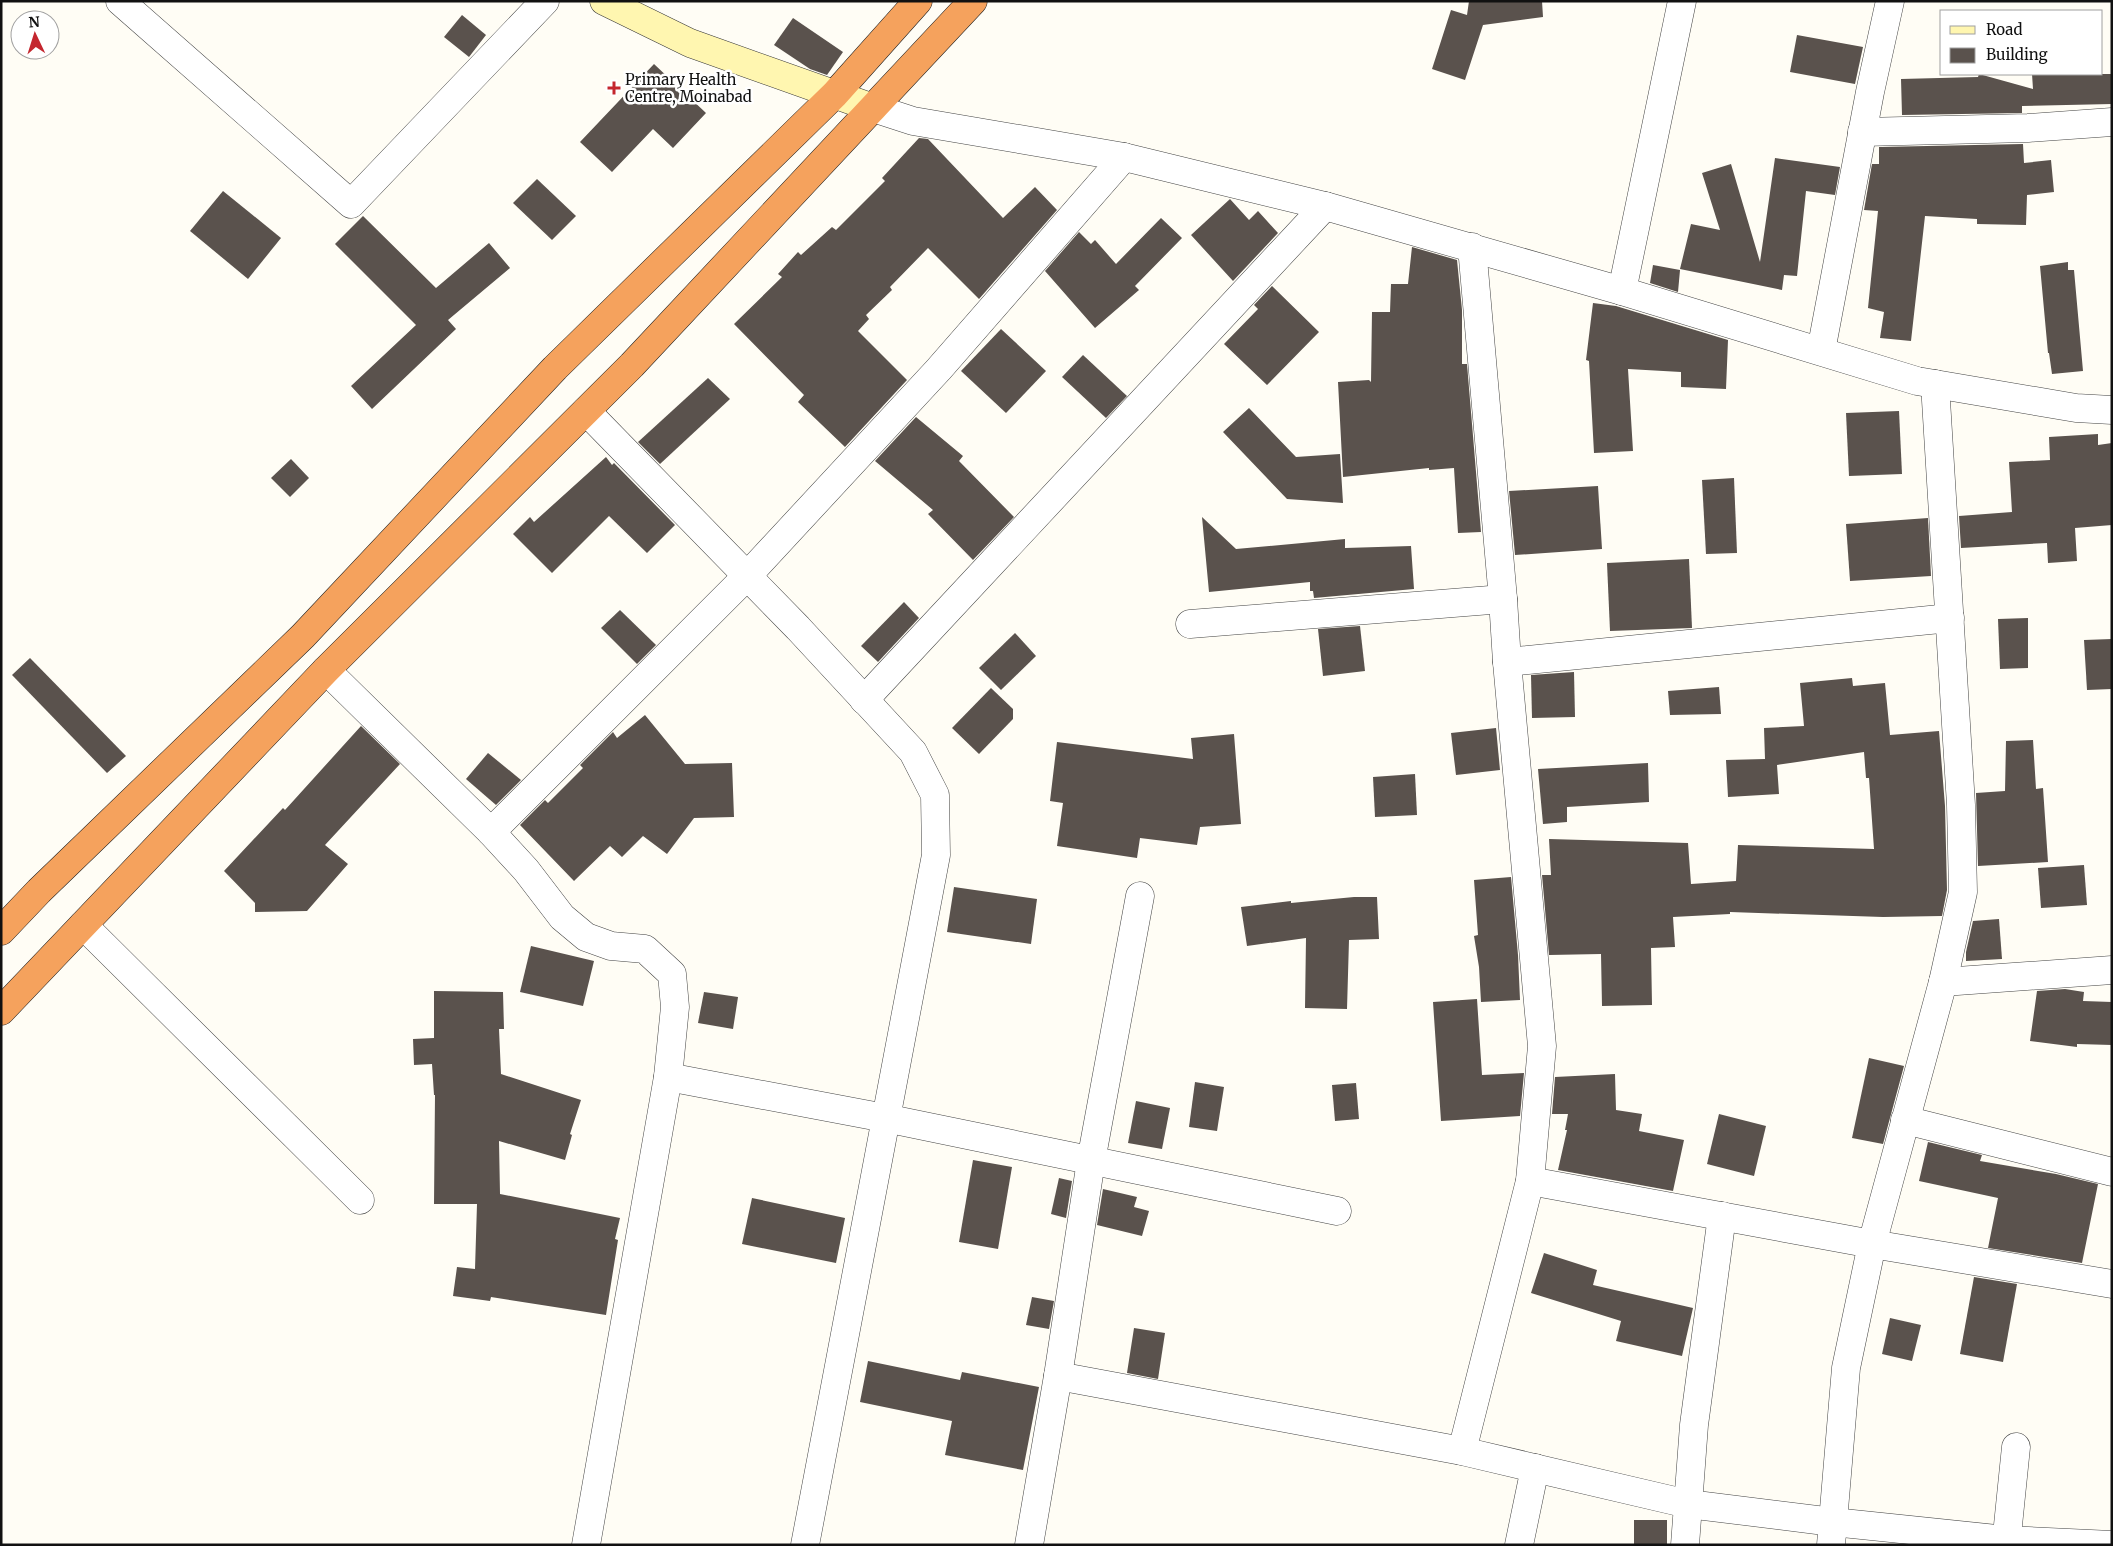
<svg xmlns="http://www.w3.org/2000/svg" width="2113" height="1546" font-family="Merriweather,serif">
	<rect width="100%" height="100%" fill="#fffdf5"/>
	<!-- building -->
	<g fill="#5a524d">
		<path d="M1469 1H1542L1543 17 1483 25 1465 80 1432 69 1451 10 1467 15Z"/>
		<path d="M462 15 486 35 469 57 444 37Z"/>
		<path d="M793 18 843 52 827 75 810 69 774 45Z"/>
		<path d="M1797 35 1863 47 1855 84 1790 72Z"/>
		<path d="M654 64 706 113 673 148 653 129 612 172 580 142Z"/>
		<path d="M1979 74 2033 89 2032 74H2112V104L2022 106V113L1902 115 1901 79 1978 77Z"/>
		<path d="M919 138 928 139 1003 218 1035 187 1057 210 979 299 928 248 890 287 892 290 866 315 869 319 858 331 907 380 845 447 798 402 804 395 734 324 782 277 778 274 798 252 801 255 832 227 836 230 885 181 882 178Z"/>
		<path d="M2023 144 2024 163 2051 160 2054 192 2027 195 2026 225 1977 224V219L1925 216 1911 341 1880 338 1884 312 1868 308 1878 211 1864 210 1872 164H1879V147Z"/>
		<path d="M1775 158 1840 167 1835 195 1806 191 1797 276 1784 275 1782 290 1680 269 1691 224 1720 230 1702 173 1731 164 1760 262Z"/>
		<path d="M537 179 576 216 552 240 513 203Z"/>
		<path d="M223 191 281 238 248 279 190 231Z"/>
		<path d="M1230 199 1249 220 1258 211 1278 233 1233 281 1191 235Z"/>
		<path d="M363 216 436 288 489 243 510 268 448 320 456 329 372 409 351 386 416 325 335 244Z"/>
		<path d="M1161 218 1182 238 1135 286 1139 290 1095 328 1045 271 1079 232 1091 244 1095 240 1116 264Z"/>
		<path d="M1412 247 1457 260 1462 310V364H1467L1481 532 1458 533 1454 468 1429 470V468L1343 477 1338 382 1369 380 1371 382 1372 312H1390L1391 284H1408Z"/>
		<path d="M2068 262V270H2074L2083 371 2052 374 2049 353H2048L2040 266Z"/>
		<path d="M1653 265 1680 270 1678 292 1650 283Z"/>
		<path d="M1272 286 1319 332 1267 385 1224 344 1258 309 1254 305Z"/>
		<path d="M1593 303 1616 306 1728 340 1726 389 1681 387V372L1628 369 1633 451 1594 453 1589 361 1586 360Z"/>
		<path d="M1001 329 1046 371 1006 413 961 371Z"/>
		<path d="M1083 355 1127 396 1106 418 1062 377Z"/>
		<path d="M708 378 730 399 660 464 638 442Z"/>
		<path d="M1249 408 1296 457 1340 454 1343 503 1287 499 1223 432Z"/>
		<path d="M1899 411 1902 474 1849 476 1846 413Z"/>
		<path d="M916 417 963 456 959 461 1014 517 973 560 928 514 933 510 875 461Z"/>
		<path d="M2098 434V445L2112 443V525L2075 528 2077 561 2048 563 2047 543 1961 548 1959 516 2012 512 2009 462 2050 460 2049 437Z"/>
		<path d="M606 457 612 465 614 463 675 525 647 553 609 516 552 573 513 534 530 517 534 522Z"/>
		<path d="M291 459 309 478 290 497 271 478Z"/>
		<path d="M1734 478 1737 553 1706 554 1702 480Z"/>
		<path d="M1598 486 1602 549 1515 555 1509 491Z"/>
		<path d="M1202 517 1236 549 1345 539V548L1411 546 1414 589 1314 598 1313 591H1310V582L1209 592Z"/>
		<path d="M1928 518 1931 576 1850 581 1846 524Z"/>
		<path d="M1689 559 1692 628 1610 631 1607 563Z"/>
		<path d="M904 602 919 618 878 662 861 646Z"/>
		<path d="M620 610 656 645 637 664 601 628Z"/>
		<path d="M2028 618V668L2000 669 1998 619Z"/>
		<path d="M1360 626 1365 671 1323 676 1318 629Z"/>
		<path d="M1015 633 1036 656 1001 690 979 668Z"/>
		<path d="M2112 639V689L2087 690 2084 640Z"/>
		<path d="M30 658 126 756 107 773 12 675Z"/>
		<path d="M1574 672 1575 717 1532 718 1531 675Z"/>
		<path d="M1852 678 1853 686 1885 683 1890 735 1939 731 1945 806 1947 890 1942 916 1883 917 1730 912V914L1673 917 1675 947 1651 948 1652 1005 1602 1006 1601 954 1549 955 1542 875H1551L1549 839 1688 843 1691 884 1736 881 1738 845 1874 849 1869 778H1866L1864 752 1777 765 1779 794 1728 797 1726 760 1765 759 1764 728 1804 726 1800 683Z"/>
		<path d="M1719 687 1721 714 1670 715 1668 691Z"/>
		<path d="M991 688 1013 709V719L979 754 952 728Z"/>
		<path d="M645 715 685 764 732 763 734 817 694 818 667 854 643 836 622 857 610 846 574 881 520 825 545 800 548 803 583 768 580 765 613 732 617 738Z"/>
		<path d="M361 726 400 764 325 845 348 864 307 911 255 912V903L224 871 283 808 285 810Z"/>
		<path d="M1496 728 1500 770 1456 775 1451 733Z"/>
		<path d="M1234 734 1241 824 1200 827 1197 845 1140 838 1137 858 1057 846 1063 803 1050 801 1057 742 1193 759 1191 738Z"/>
		<path d="M2033 740 2036 789 2043 788 2048 862 1978 866 1976 793 2005 791 2006 741Z"/>
		<path d="M488 753 521 780 496 805 466 779Z"/>
		<path d="M1648 763 1649 802 1567 807V822L1543 824 1538 769Z"/>
		<path d="M1415 774 1417 815 1375 817 1373 777Z"/>
		<path d="M2084 865 2087 905 2041 908 2038 868Z"/>
		<path d="M1511 877 1518 955 1520 1000 1481 1002 1479 967 1474 936 1478 935 1474 880Z"/>
		<path d="M954 887 1037 899 1031 944 947 932Z"/>
		<path d="M1354 897H1377L1379 939 1349 940 1347 1009 1305 1008 1306 938 1247 946 1241 907 1291 901V903Z"/>
		<path d="M1999 919 2002 959 1966 961V952L1973 921Z"/>
		<path d="M531 946 594 961 583 1006 520 992Z"/>
		<path d="M2065 989 2084 992 2083 1001 2112 1002V1045L2077 1044V1047L2030 1041 2037 991Z"/>
		<path d="M434 991 503 992 504 1029H499L501 1074 581 1100 570 1134 572 1135 565 1160 499 1141 500 1194 620 1218 615 1239 618 1240 606 1315 491 1297 490 1301 453 1296 457 1267 475 1269 477 1204H434L435 1095H434L432 1064 414 1065 413 1039 434 1038Z"/>
		<path d="M704 992 738 997 733 1029 698 1023Z"/>
		<path d="M1477 999 1482 1075 1524 1073 1520 1116 1441 1121 1433 1002Z"/>
		<path d="M1869 1058 1904 1066 1883 1144 1852 1138Z"/>
		<path d="M1615 1074 1616 1110 1642 1114 1639 1131 1684 1140 1673 1191 1558 1170 1567 1130H1565L1568 1114H1552L1555 1077Z"/>
		<path d="M1195 1082 1224 1087 1217 1131 1189 1127Z"/>
		<path d="M1356 1083 1359 1119 1335 1121 1332 1085Z"/>
		<path d="M1136 1101 1170 1108 1162 1149 1128 1143Z"/>
		<path d="M1719 1114 1766 1126 1754 1176 1707 1164Z"/>
		<path d="M1928 1142 1982 1155 1980 1161 2056 1174 2098 1184 2082 1263 1988 1248 1998 1198 1919 1181Z"/>
		<path d="M973 1160 1012 1167 998 1249 959 1242Z"/>
		<path d="M1059 1178 1072 1181 1066 1218 1051 1214Z"/>
		<path d="M1103 1189 1137 1197 1134 1207 1149 1211 1142 1236 1097 1225Z"/>
		<path d="M752 1198 845 1218 836 1263 742 1244Z"/>
		<path d="M1544 1253 1597 1270 1593 1285 1693 1308 1682 1356 1616 1341 1621 1321 1531 1293Z"/>
		<path d="M1974 1277 2017 1284 2003 1362 1960 1354Z"/>
		<path d="M1032 1297 1054 1301 1049 1329 1026 1325Z"/>
		<path d="M1890 1318 1921 1325 1912 1361 1882 1354Z"/>
		<path d="M1134 1328 1165 1333 1158 1379 1127 1373Z"/>
		<path d="M868 1361 960 1380 962 1372 1039 1387 1023 1470 945 1455 952 1421 860 1402Z"/>
		<rect x="1634" y="1520" width="33" height="25"/>
	</g>
	<g fill="none" stroke-linecap="round" stroke-linejoin="round">
		<defs>
			<g id="street">
				<path d="M120 1 351 204 545 1"/>
				<path d="M873 108 913 121 1124 157 1325 206 1622 291 1917 381 2076 408 2112 410"/>
				<path d="M1862 132 2028 128 2112 122"/>
				<path d="M1622 291 1682 1"/>
				<path d="M1821 351 1870 92 1890 1"/>
				<path d="M586 411 798 628 913 752 935 795 936 855 805 1545"/>
				<path d="M1190 624 1503 599"/>
				<path d="M1507 662 1950 618"/>
				<path d="M326 670 491 832 526 870 562 917 586 937 611 946 645 949 672 974 675 1007 668 1077 586 1545"/>
				<path d="M864 700 1325 206"/>
				<path d="M491 832 747 576 939 369 1124 157"/>
				<path d="M83 925 360 1200"/>
				<path d="M1943 982 2112 970"/>
				<path d="M668 1077 885 1118 1337 1211"/>
				<path d="M1905 1120 2112 1172"/>
				<path d="M1530 1181 1872 1244 2112 1284"/>
				<path d="M1058 1376 1462 1451 1688 1504 1833 1522 2006 1540 2112 1545"/>
				<path d="M1462 1451 1530 1181 1542 1046 1507 662 1503 599 1472 247"/>
				<path d="M1029 1545 1058 1376 1091 1161 1140 896"/>
				<path d="M1519 1545 1535 1468"/>
				<path d="M1685 1545 1694 1425 1722 1216"/>
				<path d="M1831 1545 1846 1368 1872 1244 1943 982 1963 892 1961 805 1935 384"/>
				<path d="M2006 1545 2016 1447"/>
			</g>
			<path id="secondary" d="M604 1 690 43 873 108"/>
			<g id="highway">
				<path d="M1 931 39 891 303 636 555 368 835 94 918 1"/>
				<path d="M1 1011 326 670 632 365 973 1"/>
			</g>
		</defs>
		<!-- street casing -->
		<use href="#street" stroke="#444" stroke-width="29"/>
		<!-- secondary casing -->
		<use href="#secondary" stroke="#333" stroke-width="29"/>
		<!-- highway casing -->
		<use href="#highway" stroke="#222" stroke-width="29"/>
		<!-- street -->
		<use href="#street" stroke="#fff" stroke-width="28"/>
		<!-- secondary -->
		<use href="#secondary" stroke="#fff6b0" stroke-width="28"/>
		<!-- highway -->
		<use href="#highway" stroke="#f5a25d" stroke-width="28"/>
	</g>
	<!-- markers -->
	<path fill="#c4262e" stroke="#fff" stroke-width="2" d="M611.5 80.5h5v5h5v5h-5v5h-5v-5h-5v-5h5z"/>
	<g text-anchor="middle" dominant-baseline="central" stroke-width="5" stroke-linejoin="round" paint-order="stroke">
		<!-- poi labels -->
		<g font-size="15" fill="#111" stroke="#fff" text-anchor="start">
			<text x="625" y="79">Primary Health<tspan x="625" dy="17">Centre, Moinabad</tspan></text>
		</g>
	</g>
	<!-- border -->
	<rect width="2113" height="1546" fill="none" stroke="#111111" stroke-width="5"/>
	<!-- legend -->
	<rect x="1940" y="10" width="162" height="65" fill="#ffffff" stroke="#a0a0a0"/>
	<rect x="1950" y="26" width="25" height="8" fill="#fff6b0" stroke="#a0a0a0"/>
	<text x="1986" y="35" font-size="15" fill="#111111">Road</text>
	<rect x="1950" y="48" width="25" height="15" fill="#5a524d" stroke="#a0a0a0"/>
	<text x="1986" y="60" font-size="15" fill="#111111">Building</text>
	<!-- north arrow -->
	<g transform="translate(35 35) rotate(356)"><circle r="24" fill="#ffffff" stroke="#a0a0a0"/>
	<path d="M0-4L9 19L0 12L-9 19Z" fill="#c4262e"/>
	<text y="-8" font-size="14" font-weight="bold" text-anchor="middle" fill="#111111">N</text>
	</g>
</svg>
